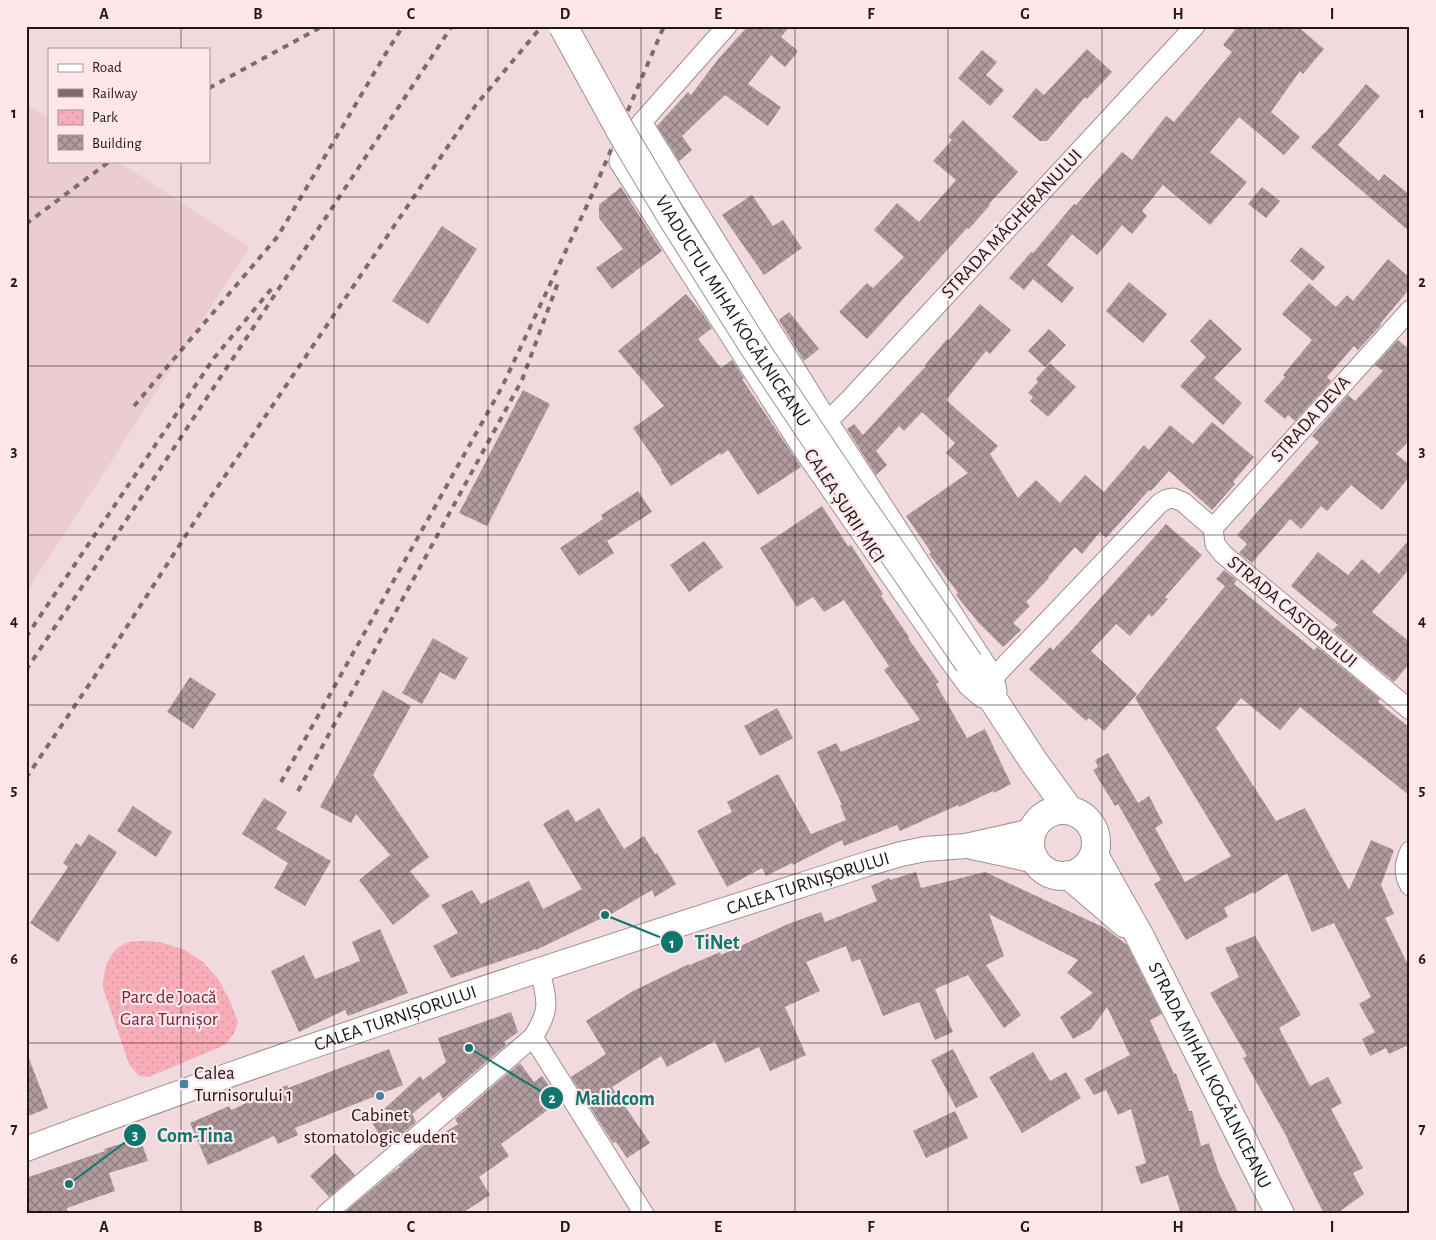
<svg xmlns="http://www.w3.org/2000/svg" width="1436" height="1240" font-family="'Alegreya Sans',sans-serif">
	<defs>
		<pattern id="park-dots" width="8" height="8" patternUnits="userSpaceOnUse" patternTransform="scale(1.25)"><rect width="8" height="8" fill="#f8adb9"/><path d="M2 2h.1M6 6h.1" fill="none" stroke="#d4949e" stroke-width="1.8" stroke-linecap="round"/></pattern>
		<pattern id="building-cross-hatch" width="8" height="8" patternUnits="userSpaceOnUse" patternTransform="scale(1.25)"><rect width="8" height="8" fill="#b09b9e"/><path d="M0 0l8 8M0 8l8-8" fill="none" stroke="#8f7d80"/></pattern>
	</defs>
	<rect width="100%" height="100%" fill="#f0dadd"/>
	<!-- built -->
	<path fill="#ebcdd1" d="M26 103 49 118V161H117L250 247 26 593Z"/>
	<!-- park -->
	<path fill="url(#park-dots)" d="M145 941 160 942 185 950 203 962 219 980 230 1001 238 1022 234 1033 225 1045 149 1077 139 1076 129 1064 103 988C103 970 109 948 129 942 134 941 140 941 145 941Z"/>
	<!-- building -->
	<g fill="url(#building-cross-hatch)">
		<path d="M748 26H790L781 37 798 51 785 67 771 55 748 84 781 107 768 126 725 95 682 136 692 150 679 161 657 126 688 92 691 95 719 58Z"/>
		<path d="M1238 26H1297L1324 49 1303 74 1300 71 1271 112 1300 137 1284 155 1239 117 1210 152 1247 182 1210 225 1163 185 1142 211 1147 216 1132 234 1122 225 1097 255 1072 234 1047 265 1074 288 1062 303 1033 279 1024 290 1009 278 1031 252 1033 253 1074 204 1076 205 1122 152 1132 160 1166 116 1174 122 1232 52 1223 45Z"/>
		<path d="M1087 49 1112 72 1087 99 1085 97 1047 141H1040L1012 117 1036 88 1044 95Z"/>
		<path d="M982 50 997 62 986 75 1004 90 990 106 958 78Z"/>
		<path d="M1366 84 1380 96 1338 145 1379 181 1384 174 1410 195V232L1311 147 1324 133V134Z"/>
		<path d="M963 120 1018 172 989 204 990 205 969 229 967 228 867 339 839 312 867 283 873 288 904 257 874 230 897 203 919 222 956 180 933 161 952 140 948 137Z"/>
		<path d="M621 187 662 251 612 289 596 268 623 249 599 218V205Z"/>
		<path d="M1262 187 1280 201 1266 218 1248 204Z"/>
		<path d="M752 195 773 226 783 220 802 248 764 275 722 215Z"/>
		<path d="M442 226 477 249 428 324 392 301Z"/>
		<path d="M1301 247 1325 267 1313 281 1290 261Z"/>
		<path d="M1388 259 1410 278V288L1380 324 1381 325 1358 350 1354 346 1327 377 1331 381 1295 421 1288 415 1285 419 1264 401 1285 377 1283 375 1312 340 1282 314 1309 283 1336 307 1347 295 1353 301Z"/>
		<path d="M1129 282 1167 314 1143 343 1106 311Z"/>
		<path d="M686 294 702 313 712 328 698 339 721 368 732 360 744 378 742 379 801 467 758 495 728 450 721 455 720 453 671 486 661 471 662 470 633 428 664 406 618 351Z"/>
		<path d="M980 304 1011 330 990 354 986 351 946 400 998 446 990 454 1018 498 1036 480 1060 503 1085 475 1104 492 1144 445 1149 450 1170 425 1193 444 1212 422 1254 457 1233 482 1235 484 1212 510 1169 471 1151 491 1149 490 1106 538 1100 532 1082 554 1075 547 1048 577 1049 578 1026 602 1030 606 1013 623 1021 630 1003 647 978 622 956 595 958 593 929 554 931 552 906 516 968 473 946 453 955 443 922 412 904 431 899 426 876 451 887 465 876 475 847 429 854 424 863 435 926 366 925 365 947 339 949 340Z"/>
		<path d="M789 312 819 349 804 361 779 320Z"/>
		<path d="M1210 319 1242 349 1214 378 1242 403 1223 425 1180 386 1206 357 1190 341Z"/>
		<path d="M1049 329 1066 345 1045 367 1028 351Z"/>
		<path d="M1398 340 1410 350V440L1396 454 1410 465V476L1382 510 1351 485 1327 511 1321 506 1301 529 1290 519 1252 563 1239 553 1247 544 1237 535 1319 442 1312 436 1348 395 1355 401 1383 371 1375 365Z"/>
		<path d="M1050 363 1076 387 1048 417 1030 401 1033 397 1028 393 1038 382 1036 379Z"/>
		<path d="M523 390 550 404 487 526 459 513Z"/>
		<path d="M638 491 652 512 607 541 614 553 579 576 560 548 603 519 601 515Z"/>
		<path d="M822 506 848 546 851 545 883 594 881 596 909 637 908 638 939 682 936 684 967 738 985 729 1011 784 994 793 993 791 959 807 958 805 900 831 897 825 844 846 842 840 793 865 792 863 766 876 762 868 727 887 697 831 732 812 727 802 778 774 811 834 846 820 840 805H842L817 752 836 743 841 752 920 720 884 670 889 666 844 600 824 612 813 597 797 607 760 548Z"/>
		<path d="M1166 524 1202 555 1165 597 1168 599 1152 617 1149 614 1130 636 1116 624 1091 651 1137 694 1104 731 1089 718 1086 721 1029 669 1050 647 1053 650 1070 632Z"/>
		<path d="M1410 539V568L1372 612 1410 642V663L1394 682 1332 630 1338 625 1291 586 1318 552 1348 575 1362 559 1379 574Z"/>
		<path d="M704 541 723 567 689 592 670 565Z"/>
		<path d="M1224 570 1237 580 1234 584 1314 650 1317 647 1380 699 1378 702 1410 728V796L1300 707 1280 730 1241 698 1216 728 1276 821 1305 808 1349 890 1371 840 1394 850 1381 885 1394 914 1385 918 1410 969V1044L1389 1054 1386 1048 1370 1056 1362 1039 1375 1032 1359 1004 1371 997 1334 923 1312 932 1287 873 1254 894 1253 892 1224 908 1228 917 1186 940 1154 884 1161 880 1118 804 1115 806 1093 770 1098 767 1095 760 1108 753 1138 803 1149 796 1163 823 1155 828 1185 882 1231 856 1135 698 1225 586 1216 579Z"/>
		<path d="M433 638 468 658 455 680 440 672 422 704 402 693Z"/>
		<path d="M190 677 216 694 193 729 167 712Z"/>
		<path d="M383 690 411 706 373 775 429 857 410 871 430 896 393 925 359 880 390 855 356 814 351 823 320 807Z"/>
		<path d="M777 708 793 738 760 756 744 726Z"/>
		<path d="M264 798 287 812 276 829 331 861 305 906 274 888 288 863 242 834Z"/>
		<path d="M133 806 172 832 156 857 117 831Z"/>
		<path d="M599 808 624 849 644 836 655 854 657 853 676 884 655 897 652 890 601 920 600 919 536 950V949L451 978 433 946 458 933 441 905 472 890 481 904 529 881 543 909 582 889 543 824 568 809 576 822Z"/>
		<path d="M89 834 117 852 58 942 30 923 68 867 63 863 76 843 81 846Z"/>
		<path d="M916 872 921 888 985 872 1105 928 1127 945 1162 1014 1150 1020 1174 1074 1176 1073 1189 1111H1192L1201 1146 1209 1143 1219 1173 1239 1214H1181L1168 1175 1141 1184 1135 1167 1146 1163 1131 1109 1118 1115 1106 1090 1094 1095 1084 1079 1130 1055 1107 1007 1091 1029 1073 1039 1060 1017 1093 993 1067 973 1078 960 989 914 1004 956 986 965 1021 1015 1004 1028 968 975 935 989 953 1032 935 1040 919 1002 883 1016 860 959 852 962 846 946 806 962 820 991 785 1007 806 1055 770 1071 759 1047 725 1063 715 1041 667 1067 661 1056 612 1087 650 1143 627 1158 616 1142 613 1143 571 1077 606 1054 586 1021 633 991 689 964 690 965 720 952 721 955 788 924 821 912 825 922 877 901 871 886 889 878 890 880Z"/>
		<path d="M380 929 408 993 348 1016 345 1010 299 1032 271 971 304 955 315 979 360 961 352 942Z"/>
		<path d="M1255 936 1301 1015 1279 1028 1310 1086 1328 1077 1342 1103 1331 1109 1363 1168 1353 1173 1364 1194 1336 1214H1324L1288 1141H1289L1243 1058 1247 1056 1210 993 1239 977 1225 948Z"/>
		<path d="M511 1012 518 1032 504 1042 506 1045 443 1099 439 1092 412 1114 416 1122 387 1147 371 1121 420 1076 423 1080 446 1062 438 1038Z"/>
		<path d="M389 1049 403 1085 295 1128 298 1135 278 1144 274 1136 208 1165 190 1123 229 1106 231 1110 287 1085 288 1088Z"/>
		<path d="M953 1049 978 1097 956 1108 931 1060Z"/>
		<path d="M1033 1052 1050 1081 1066 1072 1081 1098 1022 1133 989 1077Z"/>
		<path d="M26 1056H28L48 1108 26 1117Z"/>
		<path d="M520 1063 534 1082 542 1076 560 1101 501 1144 509 1156 479 1177 490 1195 461 1214 344 1213 390 1174 400 1167 399 1166 427 1143V1144L458 1124 455 1119Z"/>
		<path d="M955 1111 968 1138 926 1158 913 1131Z"/>
		<path d="M140 1138 148 1161 109 1173 115 1191 67 1208 68 1214H26V1178L105 1151 104 1149Z"/>
		<path d="M335 1153 355 1175 329 1197 310 1176Z"/>
	</g>
	<g fill="none" stroke-linecap="round" stroke-linejoin="round">
		<defs>
			<g id="minor">
				<path d="M642 122 727 26"/>
				<path d="M820 429 850 399 1195 26"/>
				<path d="M1213 528 1410 310"/>
				<path d="M994 677 1160 503 1167 499 1173 498 1183 502 1213 528 1215 544 1223 554 1410 710"/>
				<path d="M982 698 968 686 951 663 801 447 619 162C621 146 632 135 642 122L828 421 994 677 997 691"/>
				<path d="M1410 851C1404 864 1403 874 1410 886"/>
				<path d="M533 1037 644 1214"/>
				<path d="M326 1214 533 1037C551 1009 547 1001 540 971"/>
			</g>
			<g id="tertiary">
				<path d="M972 847 1036 861"/>
				<path id="s1" d="M26 1149C304 1044 588 954 870 863L901 854 925 849 966 846 1032 831"/>
			</g>
			<g id="secondary">
				<path d="M969 663 1034 762 1069 810"/>
				<circle cx="1063" cy="843" r="33"/>
				<path id="s2" d="M1094 855 1139 935 1280 1214"/>
				<path d="M1069 875 1125 923"/>
			</g>
		</defs>
		<!-- minor casing -->
		<use href="#minor" stroke="#a28d90" stroke-width="21"/>
		<!-- tertiary casing -->
		<use href="#tertiary" stroke="#a28d90" stroke-width="26"/>
		<!-- secondary casing -->
		<use href="#secondary" stroke="#a28d90" stroke-width="30"/>
		<!-- minor -->
		<use href="#minor" stroke="#fff" stroke-width="19"/>
		<!-- tertiary -->
		<use href="#tertiary" stroke="#fff" stroke-width="24"/>
		<!-- secondary -->
		<use href="#secondary" stroke="#fff" stroke-width="28"/>
		<!-- rail -->
		<g stroke="#7b6d6f" stroke-width="4" stroke-dasharray="6 6" stroke-linecap="butt">
			<path d="M209 88 323 26"/>
			<path d="M26 224 110 161"/>
			<path d="M134 406 278 236 383 58 403 26"/>
			<path d="M26 637 214 358 273 287"/>
			<path d="M26 670 100 560 452 26"/>
			<path d="M26 778 97 673 208 501 476 105 542 26"/>
			<path d="M281 782 502 387 590 199 664 26"/>
			<path d="M298 791 522 380 559 280"/>
		</g>
		<defs>
			<g id="secondary-bridge">
				<path id="s3" d="M563 26 623 135 673 219 754 347 847 486 969 663"/>
			</g>
		</defs>
		<!-- secondary-bridge casing -->
		<use href="#secondary-bridge" stroke="#a28d90" stroke-width="30" stroke-linecap="butt"/>
		<!-- secondary-bridge -->
		<use href="#secondary-bridge" stroke="#fff" stroke-width="28"/>
	</g>
	<!-- grid -->
	<path fill="none" stroke="#1f1819" stroke-width="1" stroke-opacity="0.55" d="M181 26V49M334 26V1214M488 26V1214M641 26V1214M795 26V1214M948 26V1214M1102 26V1214M1255 26V1214M181 161V1214M26 197H1410M26 366H1410M26 535H1410M26 705H1410M26 874H1410M26 1043H1410"/>
	<!-- markers -->
	<g fill="#458599" stroke="#fee7ea" stroke-width="2">
		<rect x="179" y="1079" width="10" height="10" rx="2.5"/>
		<circle cx="380" cy="1096" r="5"/>
	</g>
	<g text-anchor="middle" dominant-baseline="central" stroke-width="4.5" stroke-linejoin="round" paint-order="stroke">
		<!-- street labels -->
		<g font-size="19" fill="#1f1819" stroke="#fee7ea">
			<text transform="translate(1012 224) rotate(-47)">STRADA MĂGHERANULUI</text>
			<text stroke="none"><textPath href="#s3" startOffset="332">VIADUCTUL MIHAI KOGĂLNICEANU</textPath></text>
			<text transform="translate(1311 419) rotate(-48)">STRADA DEVA</text>
			<text transform="translate(844 506) rotate(57)">CALEA ȘURII MICI</text>
			<text transform="translate(1292 612) rotate(40)">STRADA CASTORULUI</text>
			<text stroke="none"><textPath href="#s1" startOffset="826">CALEA TURNIȘORULUI</textPath></text>
			<text stroke="none"><textPath href="#s1" startOffset="392">CALEA TURNIȘORULUI</textPath></text>
			<text stroke="none"><textPath href="#s2" startOffset="249">STRADA MIHAIL KOGĂLNICEANU</textPath></text>
		</g>
		<!-- park labels -->
		<g font-size="19" fill="#7d233c" stroke="#fee7ea">
			<text x="169" y="997">Parc de Joacă<tspan x="169" dy="22">Gara Turnișor</tspan></text>
		</g>
		<!-- poi labels -->
		<g font-size="19" fill="#1f1819" stroke="#fee7ea" text-anchor="start">
			<text x="194" y="1073">Calea<tspan x="194" dy="22">Turnisorului 1</tspan></text>
			<text x="380" y="1115" text-anchor="middle">Cabinet<tspan x="380" dy="22">stomatologic eudent</tspan></text>
		</g>
	</g>
	<!-- callouts -->
	<path fill="none" stroke="#0f766e" stroke-width="2" d="M605 915L672 942M469 1048L552 1098M69 1184L135 1135"/>
	<g fill="#0f766e" stroke="#fee7ea" stroke-width="2">
		<circle cx="605" cy="915" r="5"/>
		<circle cx="469" cy="1048" r="5"/>
		<circle cx="69" cy="1184" r="5"/>
		<circle cx="672" cy="942" r="12"/>
		<circle cx="552" cy="1098" r="12"/>
		<circle cx="135" cy="1135" r="12"/>
	</g>
	<g font-size="15" text-anchor="middle" font-weight="bold" fill="#fff">
		<text x="672" y="948">1</text>
		<text x="552" y="1103">2</text>
		<text x="135" y="1140">3</text>
	</g>
	<g font-size="20" text-anchor="middle" font-weight="bold" fill="#0f766e" stroke="#fee7ea" stroke-width="4.5" stroke-linejoin="round" paint-order="stroke">
		<text x="717" y="949">TiNet</text>
		<text x="615" y="1105">Malidcom</text>
		<text x="195" y="1142">Com-Tina</text>
	</g>
	<!-- border -->
	<rect width="1436" height="1240" fill="none" stroke="#fee7ea" stroke-width="55"/>
	<!-- legend -->
	<rect x="48" y="48" width="162" height="115" fill="#fee7ea" stroke="#a59496"/>
	<rect x="58" y="64" width="25" height="8" fill="#ffffff" stroke="#a59496"/>
	<text x="92" y="72" font-size="15" fill="#1f1819">Road</text>
	<rect x="58" y="89" width="25" height="8" fill="#7b6d6f" stroke="#a59496"/>
	<text x="92" y="98" font-size="15" fill="#1f1819">Railway</text>
	<rect x="58" y="110" width="25" height="15" fill="url(#park-dots)" stroke="#a59496"/>
	<text x="92" y="122" font-size="15" fill="#1f1819">Park</text>
	<rect x="58" y="135" width="25" height="15" fill="url(#building-cross-hatch)" stroke="#a59496"/>
	<text x="92" y="148" font-size="15" fill="#1f1819">Building</text>
	<rect x="28" y="28" width="1380" height="1184" fill="none" stroke="#1f1819" stroke-width="2"/>
	<g font-size="16" text-anchor="middle" font-weight="bold" fill="#1f1819">
		<text x="104" y="19">A</text>
		<text x="258" y="19">B</text>
		<text x="411" y="19">C</text>
		<text x="565" y="19">D</text>
		<text x="718" y="19">E</text>
		<text x="871" y="19">F</text>
		<text x="1025" y="19">G</text>
		<text x="1178" y="19">H</text>
		<text x="1332" y="19">I</text>
		<text x="14" y="118">1</text>
		<text x="1422" y="118">1</text>
		<text x="14" y="287">2</text>
		<text x="1422" y="287">2</text>
		<text x="14" y="456">3</text>
		<text x="1422" y="456">3</text>
		<text x="14" y="626">4</text>
		<text x="1422" y="626">4</text>
		<text x="14" y="795">5</text>
		<text x="1422" y="795">5</text>
		<text x="14" y="964">6</text>
		<text x="1422" y="964">6</text>
		<text x="14" y="1134">7</text>
		<text x="1422" y="1134">7</text>
		<text x="104" y="1232">A</text>
		<text x="258" y="1232">B</text>
		<text x="411" y="1232">C</text>
		<text x="565" y="1232">D</text>
		<text x="718" y="1232">E</text>
		<text x="871" y="1232">F</text>
		<text x="1025" y="1232">G</text>
		<text x="1178" y="1232">H</text>
		<text x="1332" y="1232">I</text>
	</g>
</svg>
